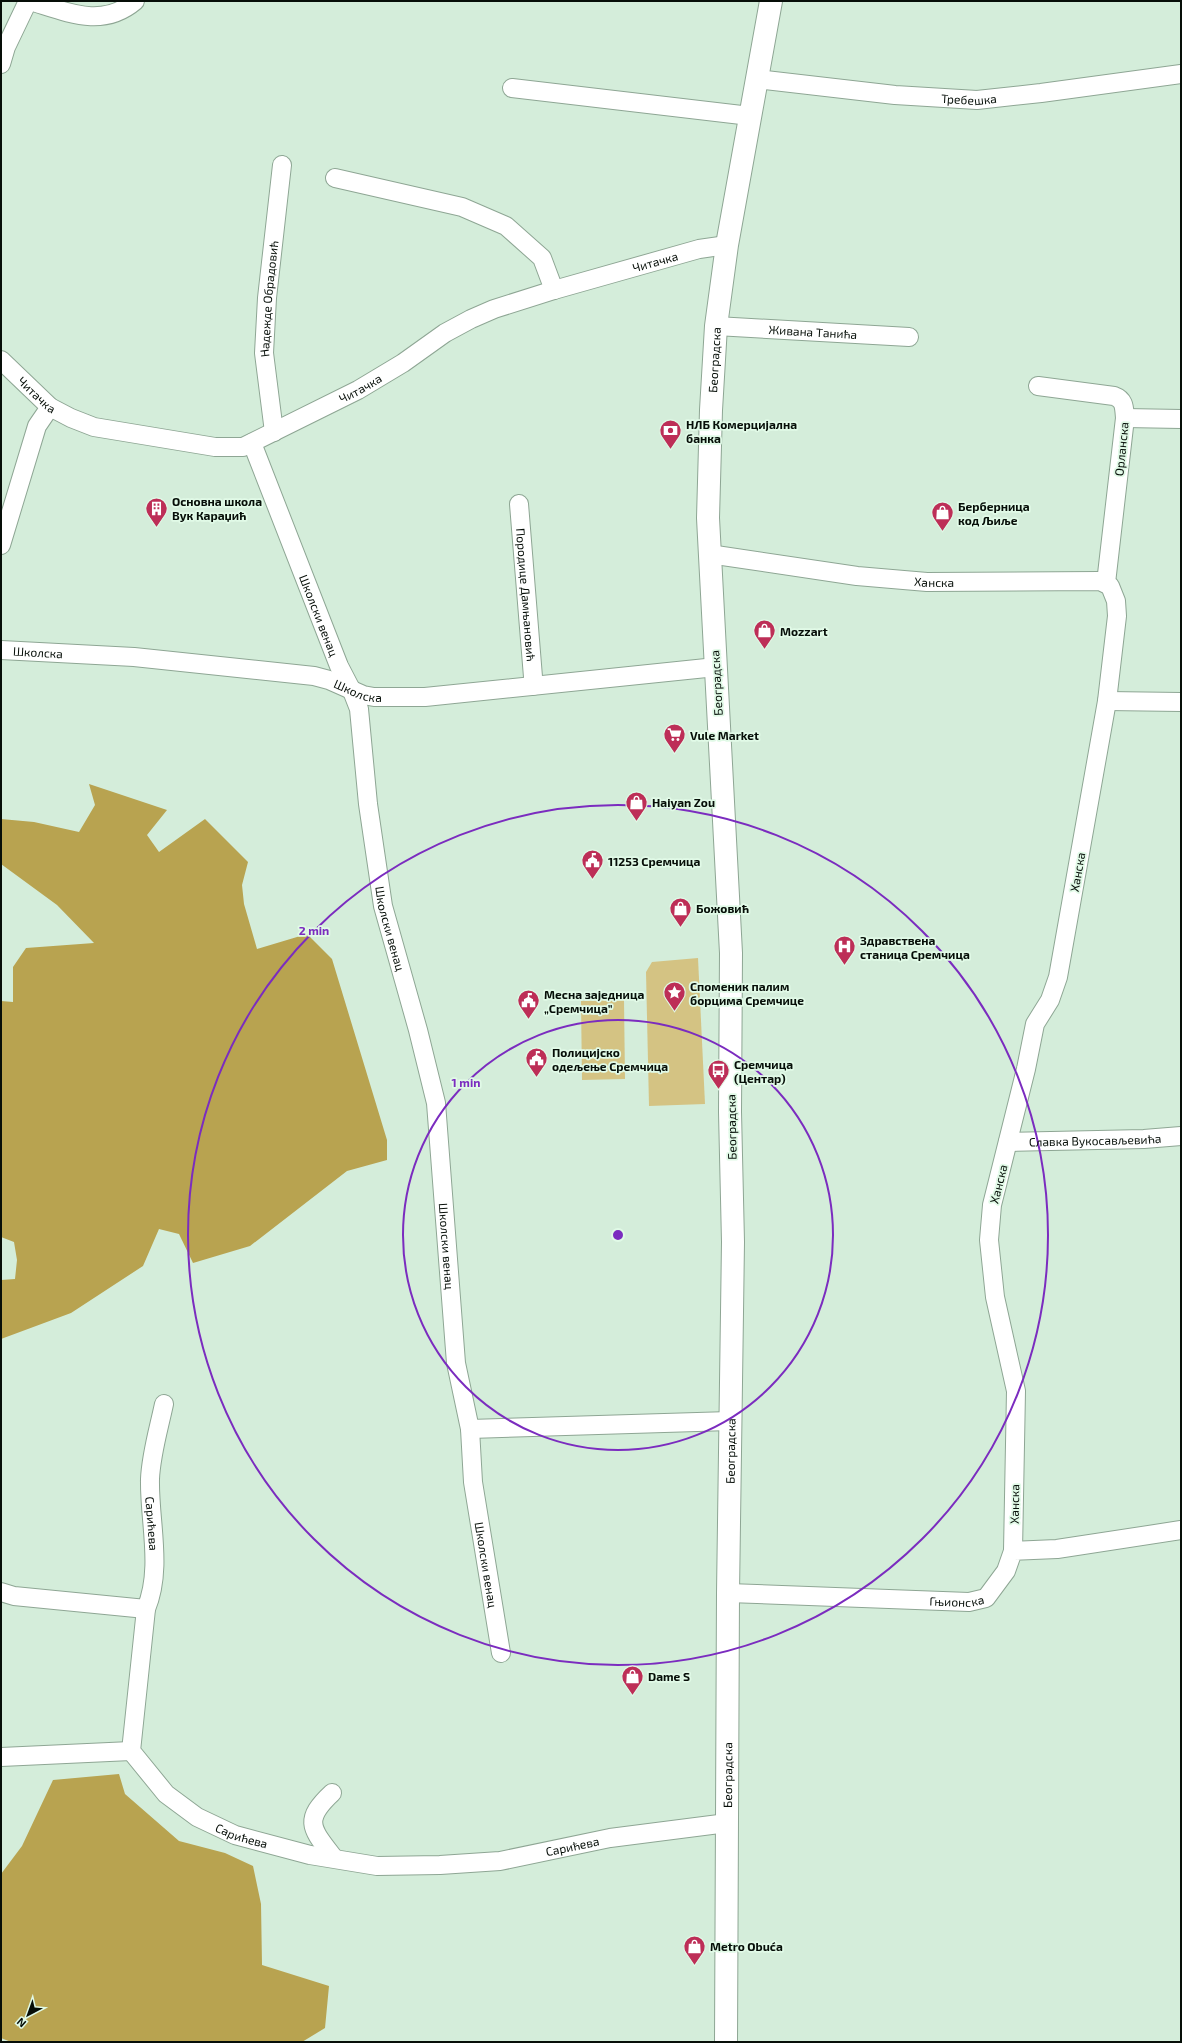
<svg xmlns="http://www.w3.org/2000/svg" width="1182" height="2043" font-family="'Exo 2',sans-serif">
	<rect width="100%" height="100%" fill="#d4edda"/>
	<!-- green -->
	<g fill="#d4c383">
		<path d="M698 958 705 1104 649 1106 646 972 652 962Z"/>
		<path d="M624 1000 625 1079 582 1080 581 1001Z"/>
	</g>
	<!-- forest -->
	<g fill="#b8a350">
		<path d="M89 784 167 810 147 835 159 852 205 819 248 862 242 885 244 904 257 949 307 934 332 959 387 1140V1160L347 1171 250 1246 193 1263 179 1234 159 1229 143 1266 71 1313 1 1339V1280L15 1279 17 1260 14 1242 1 1237V1001L13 1002V967L26 948 94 943 57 905 1 864V819L34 822 79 832 95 805Z"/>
		<path d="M119 1774 125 1794 179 1841 225 1853 253 1866 261 1904 262 1965 329 1986 325 2028 302 2042H11L1 2038V1874L22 1846 53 1780Z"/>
	</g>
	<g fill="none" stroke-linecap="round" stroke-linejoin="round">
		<defs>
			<g id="street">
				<path d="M30 1C67 12 102 29 135 1"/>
				<path d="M1 64 6 47 28 1"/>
				<path id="s1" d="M757 79 895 95 977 100 1041 93 1181 74"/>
				<path d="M512 88 750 116"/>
				<path d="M335 178 462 207 506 226 542 258 554 290"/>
				<path id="s2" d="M716 326 909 337"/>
				<path id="s3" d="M1 360 50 407 71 418 94 427 215 447H243L358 390 403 363 445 333 471 319 494 309 554 290 699 249 727 245"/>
				<path d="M1038 386 1114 396C1125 400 1124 408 1125 418L1106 583"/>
				<path d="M1125 418 1181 419"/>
				<path id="s4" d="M274 432 264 353 267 298 282 165"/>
				<path id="s5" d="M252 443 339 666 352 691 359 709 368 804 383 906 418 1030 436 1103 456 1363 470 1429 730 1421"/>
				<path id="s6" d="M519 504 533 677V686"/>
				<path d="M1 545 37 426 50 407"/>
				<path id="s7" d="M709 554 857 576 927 582 1100 581 1110 586 1116 601 1117 616 1107 701 1058 977 1050 1000 1035 1024 1026 1069 992 1205 989 1240 995 1297 1016 1391 1013 1551"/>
				<path id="s8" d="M1 650 134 657 314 676 329 680 363 695 374 697H425L716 667"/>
				<path d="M1107 701 1181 702"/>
				<path id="s9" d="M1008 1142 1144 1139 1181 1136"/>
				<path id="s10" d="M164 1404C159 1428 151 1454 150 1479 149 1521 163 1568 146 1609L131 1751 166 1794 197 1817 235 1835 310 1855 377 1866 440 1865 500 1861 610 1838 727 1823"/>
				<path id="s11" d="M470 1429 473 1482 501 1653"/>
				<path d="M1 1592 14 1596 146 1609"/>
				<path id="s12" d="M728 1593 969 1602 986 1598 1006 1571 1013 1551 1057 1549 1181 1530"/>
				<path d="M1 1757 131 1751"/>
				<path d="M332 1793C302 1821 312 1829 334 1858"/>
			</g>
			<g id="secondary">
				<path id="s13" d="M726 2042 728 1593 733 1242 730 1112 731 953 708 518 711 410 716 326 727 245 771 1"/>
			</g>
		</defs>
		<!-- street casing -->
		<use href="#street" stroke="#8ea694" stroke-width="20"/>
		<!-- secondary casing -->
		<use href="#secondary" stroke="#8ea694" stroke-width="24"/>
		<!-- street -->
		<use href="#street" stroke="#fff" stroke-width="18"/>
		<!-- secondary -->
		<use href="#secondary" stroke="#fff" stroke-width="22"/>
	</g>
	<!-- distance rings -->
	<g fill="none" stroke="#7b2cbf" stroke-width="2">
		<circle cx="618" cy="1235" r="215"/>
		<circle cx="618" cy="1235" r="430"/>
	</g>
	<!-- icons -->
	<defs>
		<symbol id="bank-pin" viewBox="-11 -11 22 30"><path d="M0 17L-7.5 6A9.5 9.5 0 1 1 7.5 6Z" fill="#bd2e57" stroke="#e1fae7"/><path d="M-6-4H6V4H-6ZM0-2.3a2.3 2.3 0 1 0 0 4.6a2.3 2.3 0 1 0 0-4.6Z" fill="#fff"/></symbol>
		<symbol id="building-pin" viewBox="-11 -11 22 30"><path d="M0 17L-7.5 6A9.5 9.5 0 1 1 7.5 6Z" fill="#bd2e57" stroke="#e1fae7"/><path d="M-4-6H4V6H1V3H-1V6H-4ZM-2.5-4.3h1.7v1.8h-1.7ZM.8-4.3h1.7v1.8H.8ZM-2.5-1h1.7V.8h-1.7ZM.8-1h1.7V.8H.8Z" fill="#fff"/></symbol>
		<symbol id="shop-pin" viewBox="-11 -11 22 30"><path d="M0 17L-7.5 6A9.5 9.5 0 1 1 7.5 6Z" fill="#bd2e57" stroke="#e1fae7"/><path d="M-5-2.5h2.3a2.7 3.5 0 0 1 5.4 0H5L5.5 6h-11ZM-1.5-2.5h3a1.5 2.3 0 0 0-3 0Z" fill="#fff"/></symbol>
		<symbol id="supermarket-pin" viewBox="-11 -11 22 30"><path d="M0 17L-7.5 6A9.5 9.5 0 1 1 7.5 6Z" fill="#bd2e57" stroke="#e1fae7"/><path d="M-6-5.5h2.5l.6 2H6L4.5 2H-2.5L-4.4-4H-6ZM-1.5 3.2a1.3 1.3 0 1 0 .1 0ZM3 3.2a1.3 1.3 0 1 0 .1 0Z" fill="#fff"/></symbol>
		<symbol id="civic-pin" viewBox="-11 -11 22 30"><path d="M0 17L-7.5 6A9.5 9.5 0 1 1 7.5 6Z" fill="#bd2e57" stroke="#e1fae7"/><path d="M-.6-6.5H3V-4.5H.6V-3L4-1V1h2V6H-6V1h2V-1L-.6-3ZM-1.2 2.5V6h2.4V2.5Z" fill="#fff"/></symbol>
		<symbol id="hospital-pin" viewBox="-11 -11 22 30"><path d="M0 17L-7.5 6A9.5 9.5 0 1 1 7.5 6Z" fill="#bd2e57" stroke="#e1fae7"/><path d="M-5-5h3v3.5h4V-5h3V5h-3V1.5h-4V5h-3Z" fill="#fff"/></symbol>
		<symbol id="sight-pin" viewBox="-11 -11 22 30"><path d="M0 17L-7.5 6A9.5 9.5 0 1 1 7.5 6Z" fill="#bd2e57" stroke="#e1fae7"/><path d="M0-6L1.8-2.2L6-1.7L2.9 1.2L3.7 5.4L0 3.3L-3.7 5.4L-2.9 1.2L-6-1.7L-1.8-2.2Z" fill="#fff"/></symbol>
		<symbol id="bus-pin" viewBox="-11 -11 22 30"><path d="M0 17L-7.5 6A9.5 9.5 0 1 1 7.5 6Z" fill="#bd2e57" stroke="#e1fae7"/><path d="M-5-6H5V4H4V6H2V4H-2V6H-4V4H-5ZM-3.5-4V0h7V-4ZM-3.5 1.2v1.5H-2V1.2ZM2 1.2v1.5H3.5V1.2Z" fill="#fff"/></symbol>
	</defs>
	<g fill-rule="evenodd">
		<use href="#bank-pin" x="658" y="418" width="25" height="34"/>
		<use href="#building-pin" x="144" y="496" width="25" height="34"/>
		<use href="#shop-pin" x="930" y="500" width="25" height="34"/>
		<use href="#shop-pin" x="752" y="618" width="25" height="34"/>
		<use href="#supermarket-pin" x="662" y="722" width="25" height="34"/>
		<use href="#shop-pin" x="624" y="790" width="25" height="34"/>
		<use href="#civic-pin" x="580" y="848" width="25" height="34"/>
		<use href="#shop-pin" x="668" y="896" width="25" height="34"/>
		<use href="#hospital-pin" x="832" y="934" width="25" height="34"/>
		<use href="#sight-pin" x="662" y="980" width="25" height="34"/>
		<use href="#civic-pin" x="516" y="988" width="25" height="34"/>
		<use href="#civic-pin" x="524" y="1046" width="25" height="34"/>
		<use href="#bus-pin" x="706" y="1058" width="25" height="34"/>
		<use href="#shop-pin" x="620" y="1664" width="25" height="34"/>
		<use href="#shop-pin" x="682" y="1934" width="25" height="34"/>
	</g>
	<g text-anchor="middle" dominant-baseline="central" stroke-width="3.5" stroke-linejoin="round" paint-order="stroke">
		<!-- street labels -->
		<g font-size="12" fill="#060e08" stroke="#e1fae7">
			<text stroke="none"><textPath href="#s1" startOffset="213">Требешка</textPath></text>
			<text stroke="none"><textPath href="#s3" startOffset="722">Читачка</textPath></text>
			<text stroke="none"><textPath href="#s4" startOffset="134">Надежде Обрадовић</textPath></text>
			<text stroke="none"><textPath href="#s2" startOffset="97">Живана Танића</textPath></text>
			<text stroke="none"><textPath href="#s13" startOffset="1683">Београдска</textPath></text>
			<text stroke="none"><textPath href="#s3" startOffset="398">Читачка</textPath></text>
			<text stroke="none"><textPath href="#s3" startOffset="50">Читачка</textPath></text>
			<text transform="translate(1121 449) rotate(-84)">Орланска</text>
			<text stroke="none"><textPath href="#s7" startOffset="227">Ханска</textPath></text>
			<text stroke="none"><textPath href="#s6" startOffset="91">Породице Дамњановић</textPath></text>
			<text stroke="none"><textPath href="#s5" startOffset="185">Школски венац</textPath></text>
			<text stroke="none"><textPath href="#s8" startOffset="37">Школска</textPath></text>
			<text transform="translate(716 683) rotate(-93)">Београдска</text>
			<text stroke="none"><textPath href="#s8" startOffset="361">Школска</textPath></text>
			<text transform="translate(1077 872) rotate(-80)">Ханска</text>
			<text stroke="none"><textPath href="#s5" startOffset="509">Школски венац</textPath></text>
			<text transform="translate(731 1127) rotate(-91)">Београдска</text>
			<text stroke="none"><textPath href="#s9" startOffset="87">Славка Вукосављевића</textPath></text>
			<text transform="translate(998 1184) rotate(-76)">Ханска</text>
			<text stroke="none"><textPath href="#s5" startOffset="833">Школски венац</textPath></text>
			<text stroke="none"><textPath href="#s13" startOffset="591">Београдска</textPath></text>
			<text transform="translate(1014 1504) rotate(-89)">Ханска</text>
			<text stroke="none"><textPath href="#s10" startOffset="121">Сарићева</textPath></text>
			<text stroke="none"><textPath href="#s11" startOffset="137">Школски венац</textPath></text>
			<text stroke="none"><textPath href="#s12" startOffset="229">Гњионска</textPath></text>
			<text stroke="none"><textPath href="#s13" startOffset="267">Београдска</textPath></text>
			<text stroke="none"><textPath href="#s10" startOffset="493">Сарићева</textPath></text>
			<text stroke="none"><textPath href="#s10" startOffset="829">Сарићева</textPath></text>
		</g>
		<!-- poi labels -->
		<g font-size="12" font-weight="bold" fill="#060e08" stroke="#e1fae7" text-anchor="start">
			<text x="686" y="424">НЛБ Комерцијална<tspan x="686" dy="14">банка</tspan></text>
			<text x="172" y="501">Основна школа<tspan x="172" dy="14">Вук Караџић</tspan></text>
			<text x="958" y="506">Берберница<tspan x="958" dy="14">код Љиље</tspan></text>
			<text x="780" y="631">Mozzart</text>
			<text x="690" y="735">Vule Market</text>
			<text x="652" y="802">Haiyan Zou</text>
			<text x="608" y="861">11253 Сремчица</text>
			<text x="696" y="908">Божовић</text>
			<text x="860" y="940">Здравствена<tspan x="860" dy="14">станица Сремчица</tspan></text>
			<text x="690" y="986">Споменик палим<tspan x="690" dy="14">борцима Сремчице</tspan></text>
			<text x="544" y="994">Месна заједница<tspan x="544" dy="14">„Сремчица”</tspan></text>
			<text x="552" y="1052">Полицијско<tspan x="552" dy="14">одељење Сремчица</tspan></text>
			<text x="734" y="1064">Сремчица<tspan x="734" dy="14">(Центар)</tspan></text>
			<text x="648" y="1676">Dame S</text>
			<text x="710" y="1946">Metro Obuća</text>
		</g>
	</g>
	<circle cx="618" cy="1235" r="6" fill="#7b2cbf" stroke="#e1fae7" stroke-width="2"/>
	<g font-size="12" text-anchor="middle" font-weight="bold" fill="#7b2cbf" stroke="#e1fae7" stroke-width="3.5" stroke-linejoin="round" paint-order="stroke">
		<text x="314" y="935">2 min</text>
		<text x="466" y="1087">1 min</text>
	</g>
	<!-- border -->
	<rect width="1182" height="2043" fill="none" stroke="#060e08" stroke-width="4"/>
	<!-- north arrow -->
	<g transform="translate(28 2015) rotate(221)" stroke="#e1fae7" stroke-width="3" paint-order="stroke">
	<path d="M0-3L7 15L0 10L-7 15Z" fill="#060e08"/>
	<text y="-6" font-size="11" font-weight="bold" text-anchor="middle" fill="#060e08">N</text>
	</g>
</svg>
